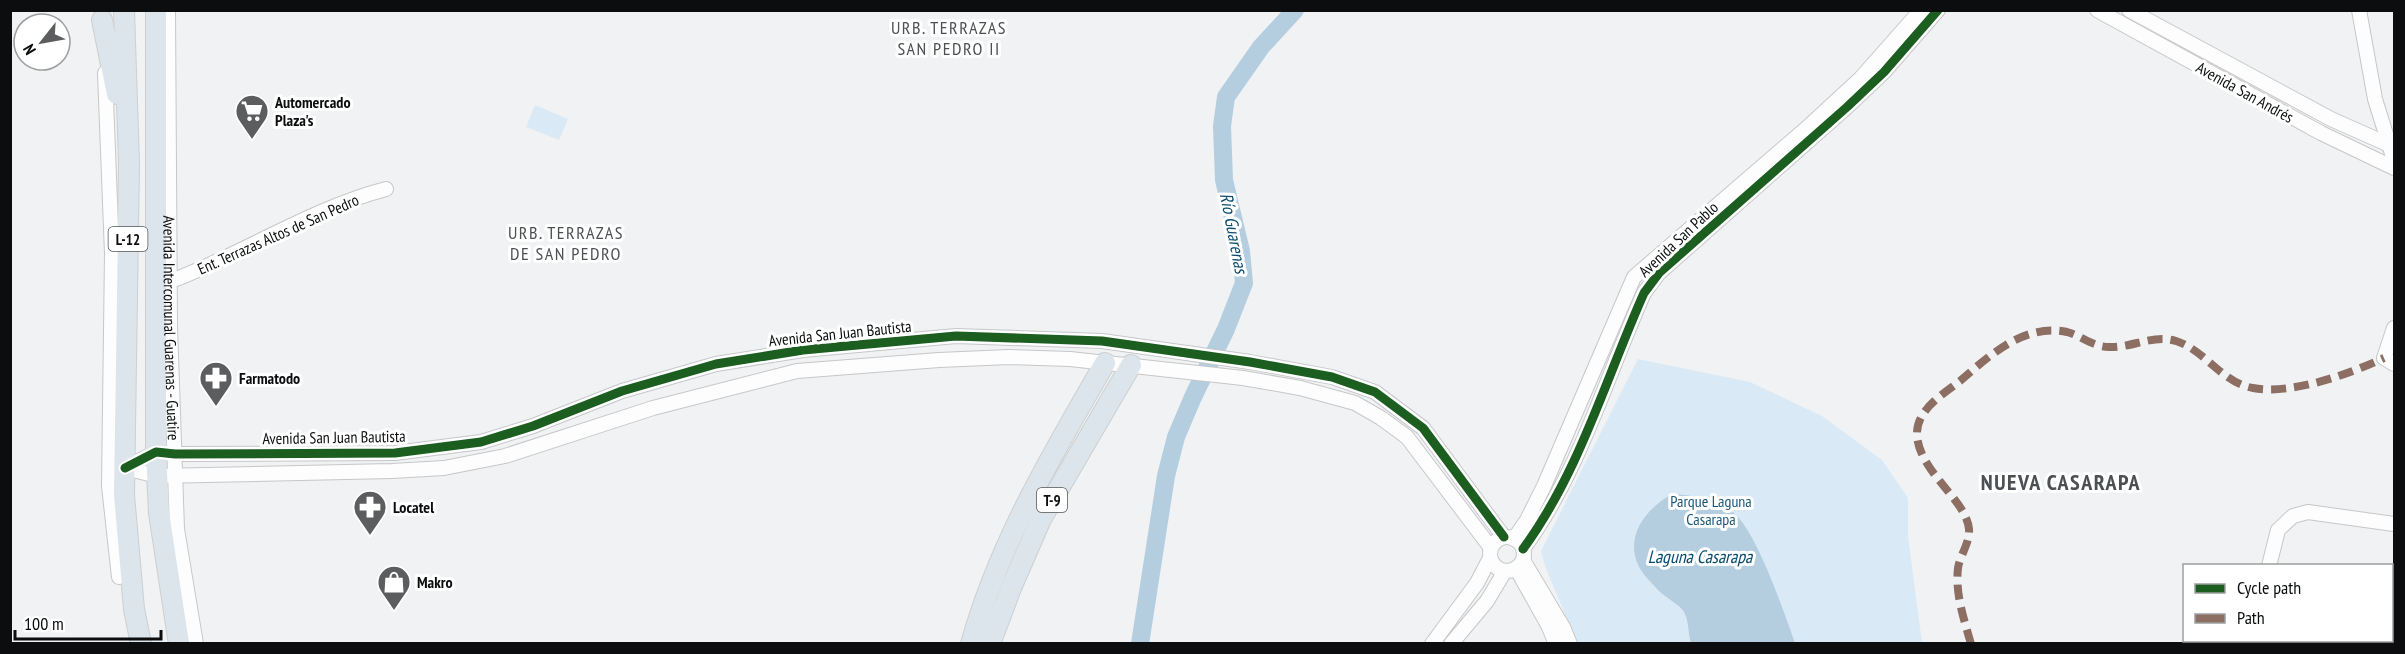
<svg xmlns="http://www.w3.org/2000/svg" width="2405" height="654" font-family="'PT Sans Narrow',sans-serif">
	<rect width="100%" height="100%" fill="#f0f2f4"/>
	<!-- green -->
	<g fill="#d9eaf6">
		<path d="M535 105 568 119 559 140 526 127Z"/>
		<path d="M1638 359 1750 382 1822 416 1882 460 1908 498V536L1922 643H1577L1545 566 1541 551Z"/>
	</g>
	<!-- water -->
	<path fill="#b4cee0" d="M1672 494C1694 495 1722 500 1737 516 1759 539 1784 612 1795 643H1691C1688 633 1689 621 1684 612 1679 604 1666 598 1659 591 1653 584 1645 577 1641 570 1622 539 1645 509 1672 494Z"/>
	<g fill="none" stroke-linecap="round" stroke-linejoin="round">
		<!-- river -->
		<path stroke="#b4cee0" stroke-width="18" d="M1140 644 1166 476 1176 437 1193 397 1226 329 1244 283 1241 251 1224 180 1222 126 1226 97 1261 47 1295 10"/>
		<defs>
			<g id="minor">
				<path id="s1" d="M168 10 170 326 177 529 196 644"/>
				<path d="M2097 10 2321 133 2394 168"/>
				<path d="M2129 10 2331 119 2394 147"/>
				<path d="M2359 10 2375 99 2394 160"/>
				<path d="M105 73 112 254 109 486 119 577"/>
				<path d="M171 281C243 254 310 209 386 189"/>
				<path d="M2394 328 2384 358 2394 364"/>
				<path d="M125 468 156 452 175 454 395 453 481 442 533 426 622 391 716 364 803 350 956 336 1102 341 1250 362 1332 377 1375 392 1423 428 1504 537"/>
				<path d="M125 468 157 476 392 471 444 468 505 456 653 408 797 371 939 360 1009 357 1070 359 1243 378 1300 388 1355 403 1381 418 1407 437 1491 548"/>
				<circle cx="1507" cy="554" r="17"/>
				<path d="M1514 539 1527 520 1544 486 1634 277 1809 126 1860 79 1921 10"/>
				<path d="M1523 549C1579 473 1606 378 1644 293L1659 273 1847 107 1884 72 1938 10"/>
				<path d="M1523 560 1563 627 1570 644"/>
				<path d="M2269 566 2278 530 2293 516 2308 512 2394 524"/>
				<path d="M1516 568 1548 625 1556 644"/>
				<path d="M1432 644 1477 583 1490 558"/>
				<path d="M1451 644 1487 601 1505 571"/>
				<path d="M2250 644 2251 640"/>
			</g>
			<g id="highway">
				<path d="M124 10 129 164 124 495 134 609 141 644"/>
				<path d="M156 10V452L159 513 179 644"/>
				<path d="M102 20 117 94"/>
				<path d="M971 644C999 543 1053 453 1105 363"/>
				<path d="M990 644 1011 588 1041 519 1131 365"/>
			</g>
		</defs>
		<!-- minor casing -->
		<use href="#minor" stroke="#c6c7c9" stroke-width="16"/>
		<!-- highway casing -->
		<use href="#highway" stroke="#cdcfd0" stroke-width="22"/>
		<!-- minor -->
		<use href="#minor" stroke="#fdfdfd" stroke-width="14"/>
		<!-- highway -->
		<use href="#highway" stroke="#dce5eb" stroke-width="20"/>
		<!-- quiet -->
		<path stroke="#8d6e63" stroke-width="8" stroke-dasharray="15 8" stroke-linecap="butt" d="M1971 644C1964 619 1955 594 1958 568 1960 555 1970 543 1969 529 1966 499 1919 472 1917 435 1916 410 1942 395 1960 381 1989 356 2024 323 2067 332 2082 336 2093 347 2109 347 2132 348 2153 334 2176 341 2205 350 2222 383 2253 388 2292 395 2349 374 2384 358"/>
		<defs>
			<g id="cycleway">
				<path d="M125 468 156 452 175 454 395 453 481 442 533 426 622 391 716 364 803 350 956 336 1102 341 1250 362 1332 377 1375 392 1423 428 1504 537"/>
				<path d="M1523 549C1579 473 1606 378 1644 293L1659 273 1847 107 1884 72 1938 10"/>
			</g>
		</defs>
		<!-- cycleway casing -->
		<use href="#cycleway" stroke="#fff" stroke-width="13"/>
		<!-- cycleway -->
		<use href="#cycleway" stroke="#1b5e20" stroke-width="9"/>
	</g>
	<!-- icons -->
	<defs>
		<symbol id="supermarket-pin" viewBox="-11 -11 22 30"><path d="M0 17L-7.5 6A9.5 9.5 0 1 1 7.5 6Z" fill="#5b5d5e" stroke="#fff"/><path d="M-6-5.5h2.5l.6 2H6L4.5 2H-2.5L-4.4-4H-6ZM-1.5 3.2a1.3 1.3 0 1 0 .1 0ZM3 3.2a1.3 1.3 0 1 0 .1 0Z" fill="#fff"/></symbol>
		<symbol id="pharmacy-pin" viewBox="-11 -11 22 30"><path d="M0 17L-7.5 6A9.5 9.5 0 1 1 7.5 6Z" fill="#5b5d5e" stroke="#fff"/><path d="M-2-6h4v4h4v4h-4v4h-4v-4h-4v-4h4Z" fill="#fff"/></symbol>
		<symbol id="shop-pin" viewBox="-11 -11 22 30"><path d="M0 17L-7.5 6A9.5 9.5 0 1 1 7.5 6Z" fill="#5b5d5e" stroke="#fff"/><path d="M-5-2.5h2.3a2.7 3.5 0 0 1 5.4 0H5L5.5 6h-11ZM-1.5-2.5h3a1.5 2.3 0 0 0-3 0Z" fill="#fff"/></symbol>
	</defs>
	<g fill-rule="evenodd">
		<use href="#supermarket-pin" x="233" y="92" width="38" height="52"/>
		<use href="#pharmacy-pin" x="197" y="359" width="38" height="52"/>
		<use href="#pharmacy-pin" x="351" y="488" width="38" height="52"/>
		<use href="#shop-pin" x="375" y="563" width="38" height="52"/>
	</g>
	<g text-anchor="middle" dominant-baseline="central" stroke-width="6" stroke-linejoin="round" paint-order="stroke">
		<!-- shield labels -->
		<g fill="#fff" stroke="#545656" stroke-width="1.5">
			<rect x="108.5" y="227" width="39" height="24" rx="4.5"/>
			<rect x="1037" y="488" width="30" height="24" rx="4.5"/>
		</g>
		<g font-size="15" font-weight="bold" fill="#0b0d0e">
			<text x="128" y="239">L-12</text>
			<text x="1052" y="500">T-9</text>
		</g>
		<!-- street labels -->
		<g font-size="16" fill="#0b0d0e" stroke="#fff">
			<text transform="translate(2245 92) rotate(29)">Avenida San Andrés</text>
			<text transform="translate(278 234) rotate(-24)">Ent. Terrazas Altos de San Pedro</text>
			<text transform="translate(1678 239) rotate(-43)">Avenida San Pablo</text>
			<text stroke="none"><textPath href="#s1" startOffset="318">Avenida Intercomunal Guarenas - Guatire</textPath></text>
			<text transform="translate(840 333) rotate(-6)">Avenida San Juan Bautista</text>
			<text transform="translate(334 437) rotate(-1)">Avenida San Juan Bautista</text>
		</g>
		<!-- poi labels -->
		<g font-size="16" font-weight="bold" fill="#0b0d0e" stroke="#fff" text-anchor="start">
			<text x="275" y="102">Automercado<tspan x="275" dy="18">Plaza's</tspan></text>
			<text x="239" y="378">Farmatodo</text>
			<text x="393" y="507">Locatel</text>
			<text x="417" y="582">Makro</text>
		</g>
		<!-- park labels -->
		<g font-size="16" fill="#1a587a" stroke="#fff">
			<text x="1711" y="501">Parque Laguna<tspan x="1711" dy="18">Casarapa</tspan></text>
		</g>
		<!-- neighbourhood labels -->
		<g font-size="18" letter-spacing="1.5" fill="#4c5053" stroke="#fff">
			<text x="949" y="27">URB. TERRAZAS<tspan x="949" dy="21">SAN PEDRO II</tspan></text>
			<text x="566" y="232">URB. TERRAZAS<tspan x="566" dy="21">DE SAN PEDRO</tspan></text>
		</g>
		<!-- water labels -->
		<g font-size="18" font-style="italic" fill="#084b6d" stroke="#fff">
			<text transform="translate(1234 233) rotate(79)">Río Guarenas</text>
			<text x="1700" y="556">Laguna Casarapa</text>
		</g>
		<!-- district labels -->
		<g font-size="22" font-weight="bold" letter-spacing="1.5" fill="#4c5053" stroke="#fff">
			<text x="2061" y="482">NUEVA CASARAPA</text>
		</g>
	</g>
	<!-- border -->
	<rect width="2405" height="654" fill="none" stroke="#0b0d0e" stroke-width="24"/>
	<!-- legend -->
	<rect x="2183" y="564" width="210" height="78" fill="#ffffff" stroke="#9d9e9f" stroke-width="1.5"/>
	<rect x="2195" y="584" width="30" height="9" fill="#1b5e20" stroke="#9d9e9f" stroke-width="1.5"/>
	<text x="2237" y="594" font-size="18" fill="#0b0d0e">Cycle path</text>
	<rect x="2195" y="614" width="30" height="9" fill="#8d6e63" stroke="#9d9e9f" stroke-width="1.5"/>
	<text x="2237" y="624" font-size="18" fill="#0b0d0e">Path</text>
	<!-- north arrow -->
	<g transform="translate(42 42) rotate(239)"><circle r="28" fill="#ffffff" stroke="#9d9e9f" stroke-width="1.5"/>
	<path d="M0-4.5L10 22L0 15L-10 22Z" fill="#5b5d5e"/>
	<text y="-9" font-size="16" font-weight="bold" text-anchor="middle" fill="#0b0d0e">N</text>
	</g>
	<!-- scale -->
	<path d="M15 630v9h146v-9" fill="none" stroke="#0b0d0e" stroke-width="3"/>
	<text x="24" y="630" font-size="18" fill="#0b0d0e" stroke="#ffffff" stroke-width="4.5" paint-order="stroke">100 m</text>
</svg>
